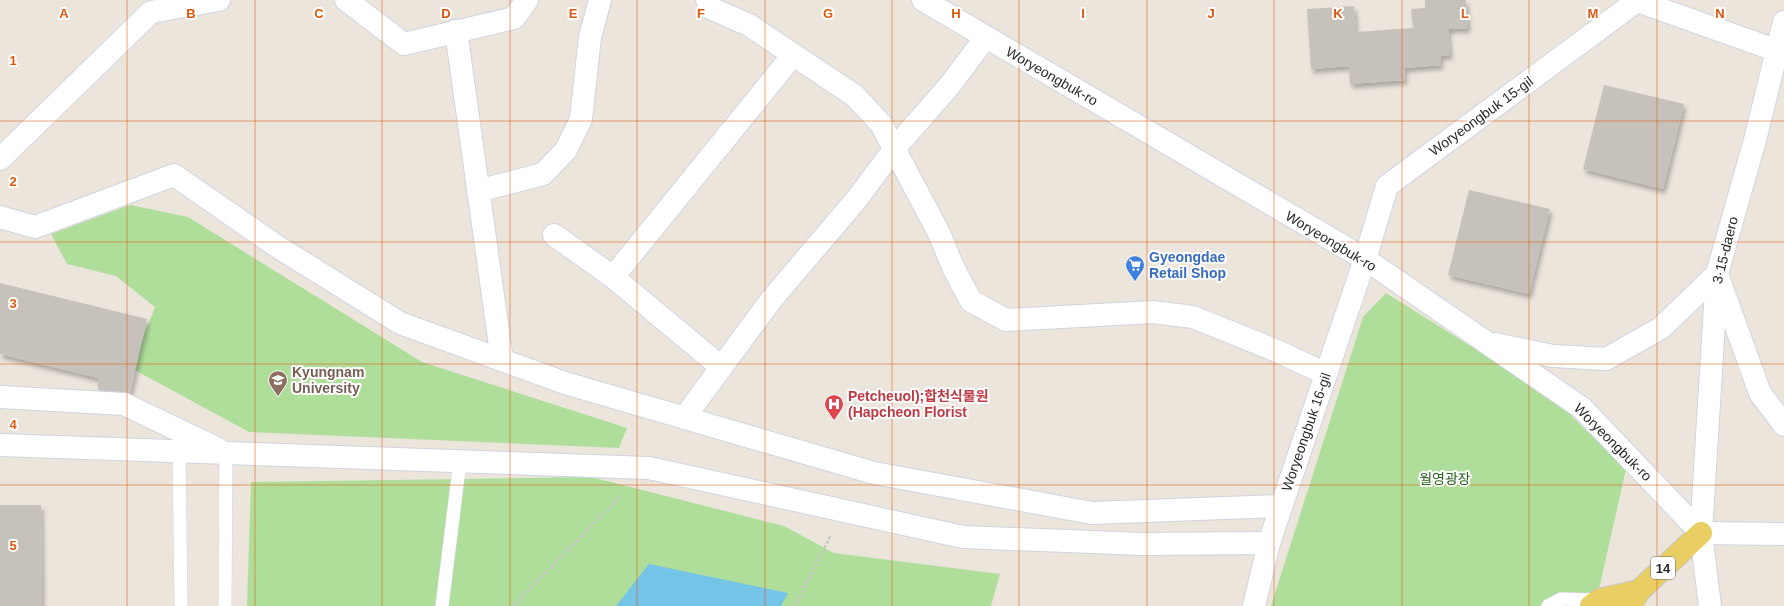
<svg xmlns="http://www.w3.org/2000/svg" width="1784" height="606" font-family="Helvetica,'Noto Sans KR',sans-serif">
	<defs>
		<filter id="shadow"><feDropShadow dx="2.5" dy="4.5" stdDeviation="2" flood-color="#0004"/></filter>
	</defs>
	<rect width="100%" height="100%" fill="#ebe5dc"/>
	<!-- green -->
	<g fill="#afde9b">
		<path d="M130 205 188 217 422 362 627 428 619 448 249 432 131 368 155 307 116 276 67 264 51 234Z"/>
		<path d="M1386 293 1552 397 1626 469 1599 589 1570 606H1271L1363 317Z"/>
		<path d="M591 477 784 526 834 553 1000 574 991 606H247L251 482Z"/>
	</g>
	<!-- water -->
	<path fill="#74c4e7" d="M649 564 788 593 781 606H616Z"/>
	<!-- building -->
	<g fill="#c6c2bb" filter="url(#shadow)">
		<path d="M1425 0H1466L1468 28 1448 29 1450 55 1440 56 1441 65 1404 68 1405 80 1350 84 1349 66 1311 69 1307 9 1354 6 1356 32 1413 28 1411 9 1425 8Z"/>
		<path d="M1604 85 1684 104 1663 189 1583 169Z"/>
		<path d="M1469 190 1550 209 1529 294 1448 275Z"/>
		<path d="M0 283 147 319 130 393 98 390V378L0 354Z"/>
		<path d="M0 505H41L42 606H0Z"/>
	</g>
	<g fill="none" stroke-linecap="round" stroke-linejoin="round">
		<defs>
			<g id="service">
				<path d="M179 451 181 606"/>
				<path d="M225 606 226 452"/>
				<path d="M442 606 460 461"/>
				<path d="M1548 606 1561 599 1599 600"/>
			</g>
			<g id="minor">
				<path d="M346 0 404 44 514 18 527 0"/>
				<path d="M707 0 710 8 749 25 855 96 881 124 939 233 953 267 971 301 1006 320 1153 312 1193 317 1277 351 1326 374"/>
				<path d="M1637 1 1784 53"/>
				<path d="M456 31 502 360"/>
				<path d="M0 159 151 12 219 0"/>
				<path d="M478 191 543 174 566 150 581 119 590 37 600 0"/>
				<path d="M0 217 35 227 174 175 278 247 400 323 565 383 874 473 1092 513 1281 506"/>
				<path d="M554 235 613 277"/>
				<path d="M721 367 613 277 793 55"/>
				<path d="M0 397 124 404 218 449"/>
				<path d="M684 418 771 300 856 200 895 148 950 85 986 37"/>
				<path d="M0 445 649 468 963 537 1142 544 1269 543"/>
				<path d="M1701 533 1717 274 1755 140 1784 22"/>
				<path d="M1254 606 1269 543 1365 259 1387 186 1637 1"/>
			</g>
			<g id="secondary">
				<path d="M923 0 1365 259 1582 408 1701 533"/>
				<path d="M1495 344 1553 356 1606 359 1661 328 1717 274 1760 393 1784 425"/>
				<path d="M1701 533 1784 534"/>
				<path d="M1701 533 1710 606"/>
			</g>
			<g id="primary">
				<path d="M1591 606 1599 600 1639 591"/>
				<path d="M1630 606 1639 591 1701 533"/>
			</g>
		</defs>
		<!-- service casing -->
		<use href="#service" stroke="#d1d4e1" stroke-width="14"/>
		<!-- minor casing -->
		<use href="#minor" stroke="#d1d4e1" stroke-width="24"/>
		<!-- secondary casing -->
		<use href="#secondary" stroke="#d1d4e1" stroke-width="24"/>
		<!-- primary casing -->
		<use href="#primary" stroke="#c7c7c7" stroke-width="24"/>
		<!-- path -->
		<g stroke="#c7c7c7" stroke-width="2.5" stroke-dasharray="3 2" stroke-linecap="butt">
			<path d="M513 606 622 495"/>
			<path d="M795 606 831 535"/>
		</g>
		<!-- service -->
		<use href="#service" stroke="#fff" stroke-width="13"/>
		<!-- minor -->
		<use href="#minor" stroke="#fff" stroke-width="22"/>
		<!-- secondary -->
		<use href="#secondary" stroke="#fff" stroke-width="22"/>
		<!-- primary -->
		<use href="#primary" stroke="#e8ce63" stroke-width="22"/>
	</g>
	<!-- grid -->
	<path fill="none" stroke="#de570d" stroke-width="1" stroke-opacity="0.55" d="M127 0V606M255 0V606M382 0V606M510 0V606M637 0V606M765 0V606M892 0V606M1019 0V606M1147 0V606M1274 0V606M1402 0V606M1529 0V606M1657 0V606M0 121H1784M0 242H1784M0 364H1784M0 485H1784"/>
	<!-- icons -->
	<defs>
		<symbol id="supermarket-pin" viewBox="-11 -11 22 30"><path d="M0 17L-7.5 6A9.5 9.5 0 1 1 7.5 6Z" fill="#3f7fe0" stroke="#fff"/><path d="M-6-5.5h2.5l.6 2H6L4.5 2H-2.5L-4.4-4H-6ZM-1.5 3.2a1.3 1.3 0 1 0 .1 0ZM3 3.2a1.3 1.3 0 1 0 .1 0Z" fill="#fff"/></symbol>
		<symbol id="university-pin" viewBox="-11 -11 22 30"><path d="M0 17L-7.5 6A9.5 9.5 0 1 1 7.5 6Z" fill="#8d6e63" stroke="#fff"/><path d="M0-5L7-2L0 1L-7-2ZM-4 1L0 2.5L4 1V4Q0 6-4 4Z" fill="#fff"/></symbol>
		<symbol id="hospital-pin" viewBox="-11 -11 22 30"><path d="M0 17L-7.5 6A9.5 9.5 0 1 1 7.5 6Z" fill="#e0444e" stroke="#fff"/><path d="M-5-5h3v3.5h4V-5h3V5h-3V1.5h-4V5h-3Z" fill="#fff"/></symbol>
	</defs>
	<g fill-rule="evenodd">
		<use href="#supermarket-pin" x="1124" y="254" width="22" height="30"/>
		<use href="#university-pin" x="267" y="369" width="22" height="30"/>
		<use href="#hospital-pin" x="823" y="393" width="22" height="30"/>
	</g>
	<g text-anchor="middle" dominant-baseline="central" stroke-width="4" stroke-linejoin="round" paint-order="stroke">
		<!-- shield labels -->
		<rect fill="#fff" stroke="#696969" stroke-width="1" x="1651" y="557" width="24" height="22" rx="3"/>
		<g font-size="13" font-weight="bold" fill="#292929">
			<text x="1663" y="568">14</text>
		</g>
		<!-- street labels -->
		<g font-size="14" fill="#292929" stroke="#fff">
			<text transform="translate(1052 76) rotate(30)">Woryeongbuk-ro</text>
			<text transform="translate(1481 116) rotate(-36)">Woryeongbuk 15-gil</text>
			<text transform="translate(1331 241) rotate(31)">Woryeongbuk-ro</text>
			<text transform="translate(1725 250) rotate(-76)">3·15-daero</text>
			<text transform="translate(1306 432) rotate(-71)">Woryeongbuk 16-gil</text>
			<text transform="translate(1613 442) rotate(45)">Woryeongbuk-ro</text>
		</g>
		<!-- shop labels -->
		<g font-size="14" font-weight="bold" fill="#366cbe" stroke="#fff" text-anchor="start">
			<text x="1149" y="257">Gyeongdae<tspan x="1149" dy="16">Retail Shop</tspan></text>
		</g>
		<!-- education labels -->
		<g font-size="14" font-weight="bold" fill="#785e54" stroke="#fff" text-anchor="start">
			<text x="292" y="372">Kyungnam<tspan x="292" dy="16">University</tspan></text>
		</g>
		<!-- health labels -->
		<g font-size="14" font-weight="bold" fill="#be3a42" stroke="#fff" text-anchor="start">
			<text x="848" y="396">Petcheuol);합천식물원<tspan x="848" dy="16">(Hapcheon Florist</tspan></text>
		</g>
		<!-- park labels -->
		<g font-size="14" fill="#29621e" stroke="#fff">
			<text x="1445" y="479">월영광장</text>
		</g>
	</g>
	<g font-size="13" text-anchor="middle" font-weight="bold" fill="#de570d" stroke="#fff" stroke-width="4" stroke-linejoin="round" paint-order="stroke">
		<text x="64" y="18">A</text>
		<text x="191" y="18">B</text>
		<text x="319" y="18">C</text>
		<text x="446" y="18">D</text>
		<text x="573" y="18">E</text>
		<text x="701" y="18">F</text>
		<text x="828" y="18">G</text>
		<text x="956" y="18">H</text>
		<text x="1083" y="18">I</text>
		<text x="1211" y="18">J</text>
		<text x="1338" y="18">K</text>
		<text x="1465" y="18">L</text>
		<text x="1593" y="18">M</text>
		<text x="1720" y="18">N</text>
		<text x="13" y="65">1</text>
		<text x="13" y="186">2</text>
		<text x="13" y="308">3</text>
		<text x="13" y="429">4</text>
		<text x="13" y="550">5</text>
	</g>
</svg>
